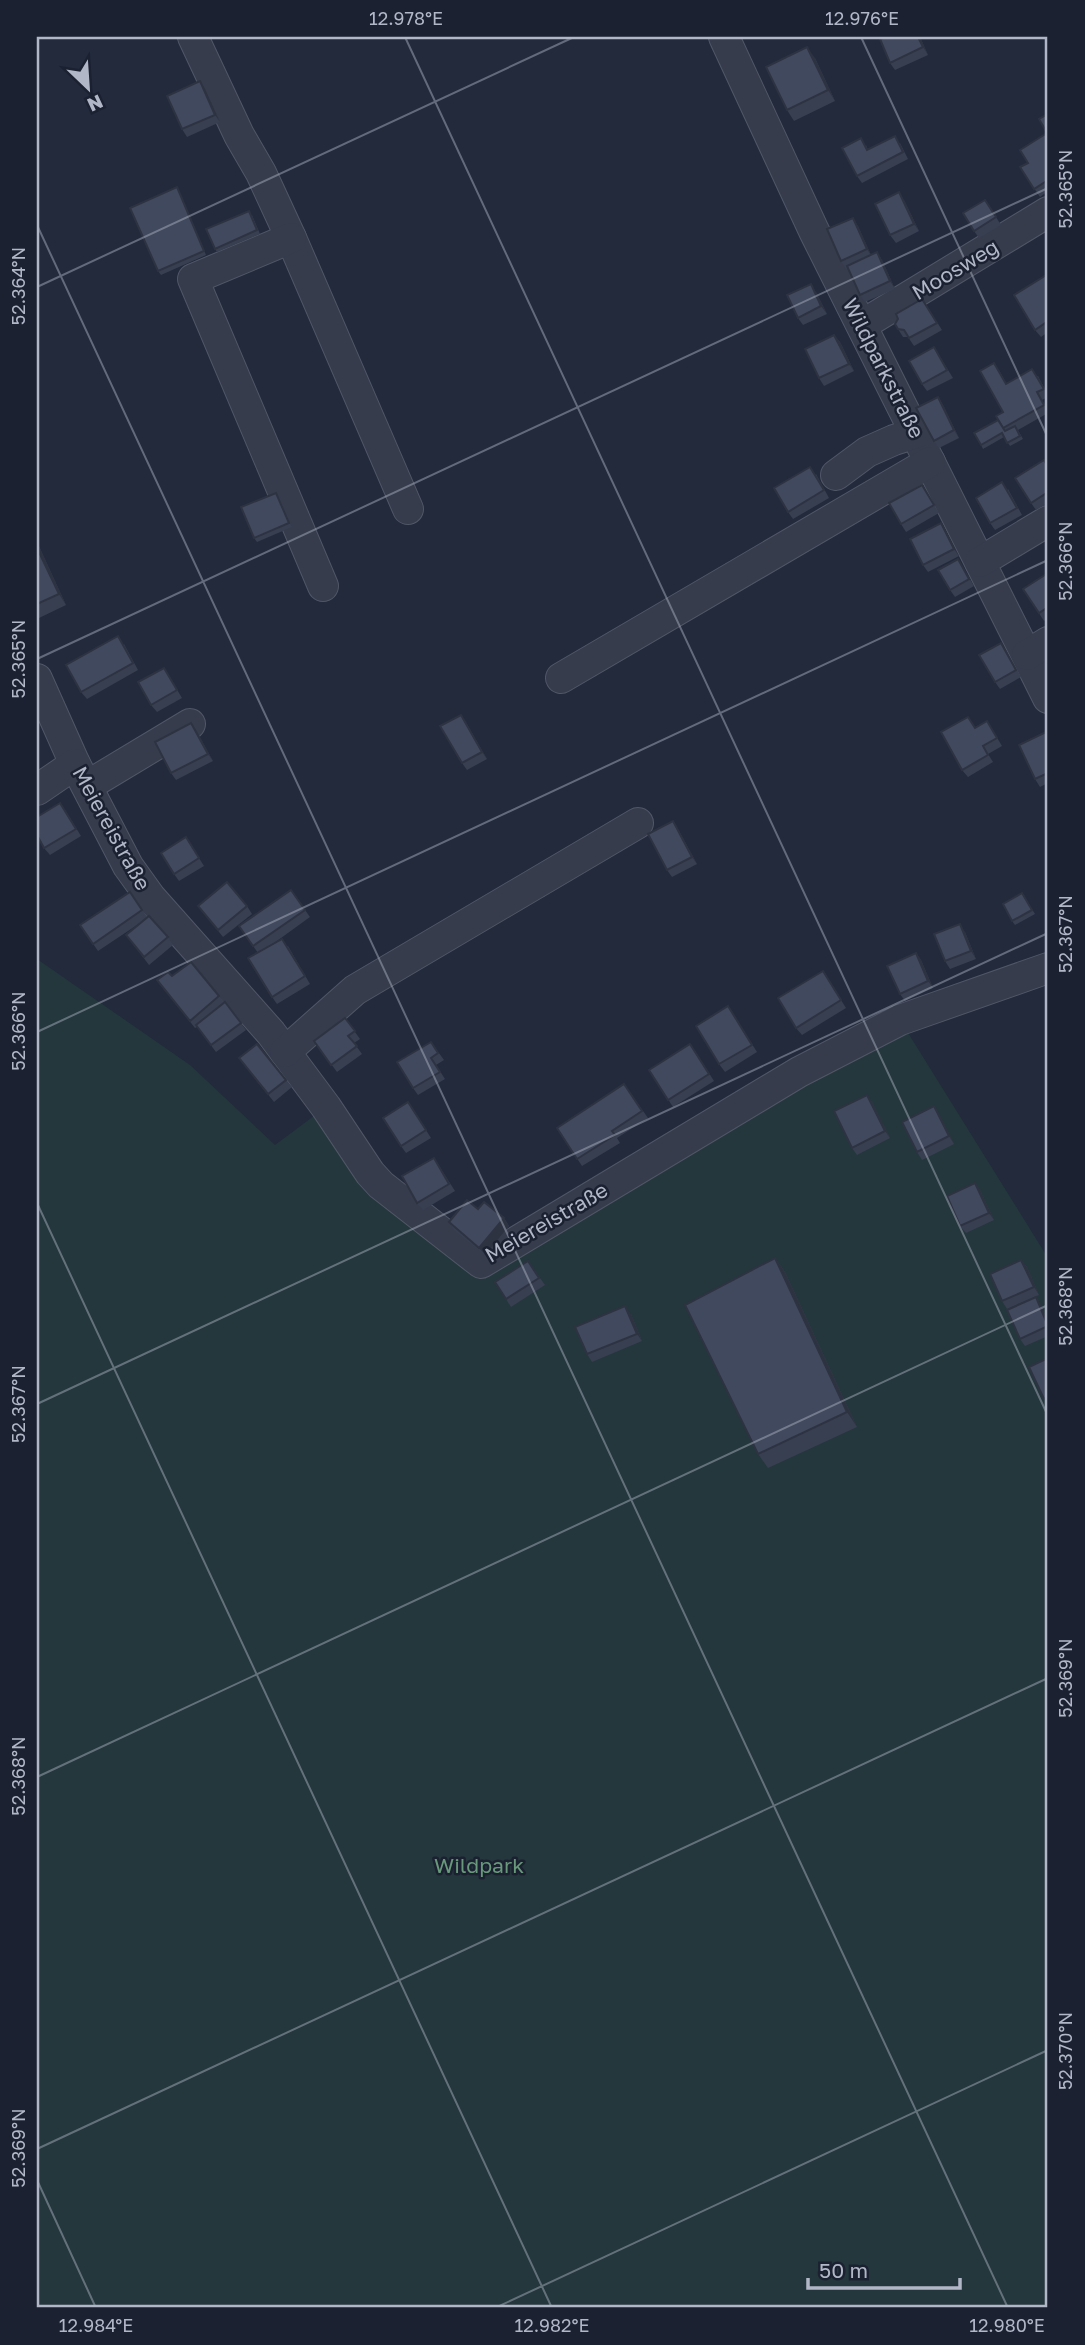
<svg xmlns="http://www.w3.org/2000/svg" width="1085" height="2345" font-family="'Golos Text',sans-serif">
	<rect width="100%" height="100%" fill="#222a3c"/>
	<!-- green -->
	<path fill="#24373d" d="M37 959 190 1065 275 1145 326 1107 370 1173 481 1263 900 1020 1048 1258V2308H37Z"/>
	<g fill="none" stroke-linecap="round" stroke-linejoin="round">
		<defs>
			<g id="minor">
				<path d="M193 37 239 135 261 173 291 238 408 509"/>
				<path d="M724 37 814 231 1048 698"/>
				<path d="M291 238 193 279 323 586"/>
				<path d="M862 325 1048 212"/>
				<path d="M836 475 867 452 894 440 916 433"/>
				<path d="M980 562 1048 521"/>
				<path d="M1027 655 1048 642"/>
				<path d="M561 678 930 462"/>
				<path d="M37 679 75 764 128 866 151 898 271 1033 326 1107 370 1173 381 1185 481 1263 799 1072 900 1020 1048 968"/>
				<path d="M87 786 190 724"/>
				<path d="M37 790 75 764"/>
				<path d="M285 1052 355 990 638 823"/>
			</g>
		</defs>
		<!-- minor casing -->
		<use href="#minor" stroke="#515767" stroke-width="32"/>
		<!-- minor -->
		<use href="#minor" stroke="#363c4c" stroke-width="30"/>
	</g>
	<!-- wall -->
	<g fill="#383f51">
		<path d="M885 37H920L928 55 895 70 890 63Z"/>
		<path d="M815 58 835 101 794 121 787 110Z"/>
		<path d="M205 89 220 122 187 137 182 129Z"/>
		<path d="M1048 114V191L1040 197 1020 167 1028 163 1047 133Z"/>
		<path d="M900 143 908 159 862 183 857 176 866 145 868 150Z"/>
		<path d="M177 187 179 191 206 255 161 275 158 271Z"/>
		<path d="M904 200 919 231 896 243 890 235Z"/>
		<path d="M985 200 1001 225 979 238 974 231Z"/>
		<path d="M252 215 260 234 217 252 215 249Z"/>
		<path d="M858 226 871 255 877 252 882 260 895 289 865 302 860 295 848 268 846 269 841 261Z"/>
		<path d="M1048 274V332L1041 337 1035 330Z"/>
		<path d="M816 292 827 314 803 325 798 318Z"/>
		<path d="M922 299 942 330 914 346 908 337H903L898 329Z"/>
		<path d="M834 335 840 342 854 371 824 386 819 378Z"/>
		<path d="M934 347 953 378 927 391 922 384Z"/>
		<path d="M999 370 1006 383 1038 376 1048 395V397L1042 400 1048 410V413L1018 430 1023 439 1010 446 1004 437 983 449 981 445 1003 412Z"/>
		<path d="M938 397 943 405 959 438 939 448 934 441Z"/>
		<path d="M1048 467V503L1036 510 1031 503Z"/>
		<path d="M816 474 829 498 793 519 788 512Z"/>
		<path d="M922 485 939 513 906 532 901 524Z"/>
		<path d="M1008 489 1022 515 995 530 990 523Z"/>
		<path d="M279 496 292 527 257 542 254 538Z"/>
		<path d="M946 531 959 556 928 572 923 565Z"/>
		<path d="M37 542 66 605 37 619Z"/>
		<path d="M958 559 974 586 955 597 950 590Z"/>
		<path d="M1048 573V618L1044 621 1023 589Z"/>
		<path d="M124 644 138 670 87 699 81 692Z"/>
		<path d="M1006 650 1021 677 1000 689 995 682Z"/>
		<path d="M164 668 182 698 157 712 151 705Z"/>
		<path d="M461 715 487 759 467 770 462 763Z"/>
		<path d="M987 721 1002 746 988 754 993 762 968 777 962 770 975 727Z"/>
		<path d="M196 730 213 761 176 780 171 773Z"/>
		<path d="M1048 731V783L1040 787 1035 779Z"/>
		<path d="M65 810 81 836 50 855 44 848Z"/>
		<path d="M673 821 678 829 697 864 672 877 667 870Z"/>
		<path d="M186 837 204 866 179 881 174 874Z"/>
		<path d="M291 890 310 917 270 946H288L310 984 277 1004 272 997 258 953 239 926Z"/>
		<path d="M130 892 147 917 168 937 173 945 149 965 126 935 143 921 98 951 80 925Z"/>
		<path d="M1022 893 1035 914 1015 925 1012 921Z"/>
		<path d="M198 906H247L252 914 223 937Z"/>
		<path d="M965 932 976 959 950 969 945 961Z"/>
		<path d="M916 953 921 960 933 988 905 1001 900 994Z"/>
		<path d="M172 976 219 996 224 1003 225 1002 246 1030 216 1052 197 1027 195 1028 157 980Z"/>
		<path d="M828 979 846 1008 802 1035 796 1028Z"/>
		<path d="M733 1014 757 1052 725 1072 719 1064Z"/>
		<path d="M345 1018 360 1039 354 1043 362 1054 337 1072 314 1041Z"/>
		<path d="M431 1042 444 1060 436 1065 445 1079 418 1095 413 1088Z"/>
		<path d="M695 1051 714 1081 673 1107 649 1070Z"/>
		<path d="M239 1058 286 1080 292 1087 274 1102Z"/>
		<path d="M624 1084 648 1118 617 1138 620 1143 582 1166 557 1128Z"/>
		<path d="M867 1095 872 1102 890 1138 857 1155 852 1148Z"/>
		<path d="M408 1102 431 1138 406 1153 401 1146Z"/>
		<path d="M934 1106 939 1114 954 1144 922 1160 917 1152Z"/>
		<path d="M434 1158 455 1191 423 1210 417 1203Z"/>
		<path d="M975 1183 980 1190 994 1220 966 1233 960 1226Z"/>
		<path d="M504 1218 509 1226 485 1255 454 1230 449 1222Z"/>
		<path d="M775 1258 785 1272 857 1427 768 1468 758 1454Z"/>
		<path d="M1021 1260 1027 1267 1039 1295 1007 1309 1002 1301Z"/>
		<path d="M528 1261 545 1285 511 1307 495 1282Z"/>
		<path d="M1041 1305 1048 1322V1336L1025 1346 1020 1339Z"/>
		<path d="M631 1314 642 1341 592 1362 587 1354Z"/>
	</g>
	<!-- shaded-wall -->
	<g fill="#2e3342">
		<path d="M918 37H920L928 55 923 47Z"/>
		<path d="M807 47 815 58 835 101 828 90Z"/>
		<path d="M200 81 205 89 220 122 215 115Z"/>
		<path d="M899 192 904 200 919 231 914 224Z"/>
		<path d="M853 218 858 226 872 257 867 249Z"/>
		<path d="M877 252 882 260 895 289 890 281Z"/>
		<path d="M811 284 816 292 827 314 821 306Z"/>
		<path d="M834 335 840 342 854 371 849 364Z"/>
		<path d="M938 397 943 405 959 438 954 430Z"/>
		<path d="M941 523 946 531 959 556 954 549Z"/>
		<path d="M37 542 66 605 59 594 37 548Z"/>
		<path d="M461 715 466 722 487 759 482 752Z"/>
		<path d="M191 723 196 730 213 761 208 754Z"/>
		<path d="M673 821 678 829 697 864 692 857Z"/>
		<path d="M960 924 965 932 976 959 971 951Z"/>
		<path d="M916 953 921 960 933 988 928 981Z"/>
		<path d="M867 1095 872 1102 890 1138 885 1131Z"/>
		<path d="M934 1106 939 1114 954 1144 949 1136Z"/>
		<path d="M975 1183 980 1190 994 1220 989 1213Z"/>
		<path d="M504 1218 509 1226 485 1255 479 1248Z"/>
		<path d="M775 1258 785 1272 857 1427 847 1412Z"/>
		<path d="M1021 1260 1027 1267 1039 1295 1034 1287Z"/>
		<path d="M1036 1297 1041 1305 1048 1322V1326Z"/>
		<path d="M625 1306 631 1314 642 1341 637 1334Z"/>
	</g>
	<!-- building -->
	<g fill="#41495e" stroke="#2e3342" stroke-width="2">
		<path d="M885 37H918L923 47 890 63 880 39Z"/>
		<path d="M807 47 828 90 787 110 766 67Z"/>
		<path d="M200 81 215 115 182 129 167 96Z"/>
		<path d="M1048 114V180L1034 189 1020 167 1028 163 1020 150 1047 133 1039 119Z"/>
		<path d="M895 136 903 152 857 176 842 148 861 138 867 150Z"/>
		<path d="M177 187 204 251 158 271 130 208Z"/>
		<path d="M899 192 914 224 890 235 875 204Z"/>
		<path d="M985 200 996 217 974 231 963 213Z"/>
		<path d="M249 211 257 230 215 249 206 229Z"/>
		<path d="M853 218 867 249 841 261 827 229Z"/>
		<path d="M877 252 890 281 860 295 847 266Z"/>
		<path d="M1048 274V321L1035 330 1014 295Z"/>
		<path d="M811 284 821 306 798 318 787 295Z"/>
		<path d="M922 299 937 323 909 338 904 330 898 329 895 324 898 319 896 314Z"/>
		<path d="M834 335 849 364 819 378 805 349Z"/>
		<path d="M934 347 947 370 922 384 909 361Z"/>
		<path d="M994 363 1006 384 1032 369 1044 389 1037 392 1044 405 1003 428 996 416 1003 412 980 371Z"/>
		<path d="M938 397 954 430 934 441 916 408Z"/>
		<path d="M998 420 1005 431 1015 426 1020 436 1007 443 1002 433 981 445 974 433Z"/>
		<path d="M1044 460 1048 467V492L1031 503 1015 478Z"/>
		<path d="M810 467 824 490 788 512 774 488Z"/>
		<path d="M1002 482 1017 508 990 523 976 498Z"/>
		<path d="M922 485 934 505 901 524 889 503Z"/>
		<path d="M276 493 289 523 254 538 241 507Z"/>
		<path d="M941 523 954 549 923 565 910 539Z"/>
		<path d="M37 548 59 594 37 604Z"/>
		<path d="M958 559 969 579 950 590 938 570Z"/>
		<path d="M1048 573V607L1039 613 1023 589Z"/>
		<path d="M118 636 133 663 81 692 66 665Z"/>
		<path d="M1001 643 1016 670 995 682 979 655Z"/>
		<path d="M164 668 177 690 151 705 138 682Z"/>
		<path d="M461 715 482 752 462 763 440 726Z"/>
		<path d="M968 717 975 728 987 721 997 738 983 746 988 755 962 770 941 732Z"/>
		<path d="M191 723 208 754 171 773 155 742Z"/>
		<path d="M1048 731V773L1035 779 1019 745Z"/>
		<path d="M60 803 76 829 44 848 37 835V817Z"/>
		<path d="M673 821 692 857 667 870 648 834Z"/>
		<path d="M186 837 199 858 174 874 161 853Z"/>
		<path d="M227 882 247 906 218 930 198 906Z"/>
		<path d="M291 890 305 910 253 946 239 926Z"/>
		<path d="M130 892 142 910 93 944 80 925Z"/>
		<path d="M1022 893 1032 910 1012 921 1003 904Z"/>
		<path d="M149 916 168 937 144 957 126 935Z"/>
		<path d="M960 924 971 951 945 961 934 934Z"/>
		<path d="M282 939 305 976 272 997 248 958Z"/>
		<path d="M916 953 928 981 900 994 887 966Z"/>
		<path d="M191 962 219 996 190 1021 157 980 168 972 172 976Z"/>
		<path d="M823 971 841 1000 796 1028 778 998Z"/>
		<path d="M225 1002 241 1023 211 1045 196 1025Z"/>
		<path d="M728 1006 752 1045 719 1064 696 1026Z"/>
		<path d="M345 1018 355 1031 348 1036 357 1046 331 1065 314 1041Z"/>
		<path d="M431 1042 438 1053 431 1058 440 1072 413 1088 397 1062Z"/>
		<path d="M257 1044 286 1080 268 1094 239 1058Z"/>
		<path d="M690 1044 709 1074 668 1100 649 1070Z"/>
		<path d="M624 1084 642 1111 612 1131 615 1135 577 1159 557 1128Z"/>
		<path d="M867 1095 885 1131 852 1148 834 1111Z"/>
		<path d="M408 1102 426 1130 401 1146 383 1118Z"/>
		<path d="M934 1106 949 1136 917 1152 902 1122Z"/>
		<path d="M434 1158 449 1184 417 1203 402 1176Z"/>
		<path d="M975 1183 989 1213 960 1226 947 1196Z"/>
		<path d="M467 1200 478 1209 484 1202 504 1218 479 1248 449 1222Z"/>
		<path d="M775 1258 847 1412 758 1454 685 1305Z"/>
		<path d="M1021 1260 1034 1287 1002 1301 990 1274Z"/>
		<path d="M528 1261 539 1278 506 1299 495 1282Z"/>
		<path d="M1036 1297 1048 1326 1020 1339 1007 1310Z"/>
		<path d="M625 1306 637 1334 587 1354 575 1327Z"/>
		<path d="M1048 1358V1397L1044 1399 1029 1367Z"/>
	</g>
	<!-- ticks -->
	<path fill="none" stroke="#b2b7c8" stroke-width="2" stroke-opacity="0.45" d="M405 37 1048 1416M861 37 1048 438M37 225 1008 2308M37 287 574 37M37 659 1048 188M37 1032 1048 560M37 1203 552 2308M37 1404 1048 933M37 1777 1048 1305M37 2149 1048 1678M37 2180 96 2308M495 2308 1048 2050"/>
	<g text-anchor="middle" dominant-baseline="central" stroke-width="5" stroke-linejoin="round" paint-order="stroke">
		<!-- street labels -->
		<g font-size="21" fill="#b2b7c8" stroke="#1b2131">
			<text transform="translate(955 269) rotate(-31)">Moosweg</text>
			<text transform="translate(884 368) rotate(63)">Wildparkstraße</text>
			<text transform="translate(112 828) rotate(61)">Meiereistraße</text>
			<text transform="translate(546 1222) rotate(-30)">Meiereistraße</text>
		</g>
		<!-- park labels -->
		<g font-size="21" fill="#68997a" stroke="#1b2131">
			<text x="479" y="1865">Wildpark</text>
		</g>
	</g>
	<!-- border -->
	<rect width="1085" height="2345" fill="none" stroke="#1b2131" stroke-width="77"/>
	<!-- north arrow -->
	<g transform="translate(88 88) rotate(155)" stroke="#1b2131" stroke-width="5" paint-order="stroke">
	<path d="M0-5L12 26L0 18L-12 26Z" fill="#b2b7c8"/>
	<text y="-10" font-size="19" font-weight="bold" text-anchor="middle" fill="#b2b7c8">N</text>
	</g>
	<!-- scale -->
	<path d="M808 2278v10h152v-10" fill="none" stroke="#b2b7c8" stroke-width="3.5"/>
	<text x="819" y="2278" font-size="21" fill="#b2b7c8" stroke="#1b2131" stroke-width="5" paint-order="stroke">50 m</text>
	<rect x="38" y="38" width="1008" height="2268" fill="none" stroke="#b2b7c8" stroke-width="2.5"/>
	<g font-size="18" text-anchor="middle" fill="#b2b7c8">
		<text x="406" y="25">12.978°E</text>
		<text x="862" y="25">12.976°E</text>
		<text transform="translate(1066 189) rotate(-90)" y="6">52.365°N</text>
		<text transform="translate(19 286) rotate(-90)" y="6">52.364°N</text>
		<text transform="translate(1066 561) rotate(-90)" y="6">52.366°N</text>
		<text transform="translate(19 659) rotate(-90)" y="6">52.365°N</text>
		<text transform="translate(1066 934) rotate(-90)" y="6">52.367°N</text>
		<text transform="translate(19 1031) rotate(-90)" y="6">52.366°N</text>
		<text transform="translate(1066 1306) rotate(-90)" y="6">52.368°N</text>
		<text transform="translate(19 1404) rotate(-90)" y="6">52.367°N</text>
		<text transform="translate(1066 1678) rotate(-90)" y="6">52.369°N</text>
		<text transform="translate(19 1776) rotate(-90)" y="6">52.368°N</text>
		<text transform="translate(1066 2051) rotate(-90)" y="6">52.370°N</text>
		<text transform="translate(19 2148) rotate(-90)" y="6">52.369°N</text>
		<text x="96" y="2332">12.984°E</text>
		<text x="552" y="2332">12.982°E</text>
		<text x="1007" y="2332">12.980°E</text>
	</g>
</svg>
